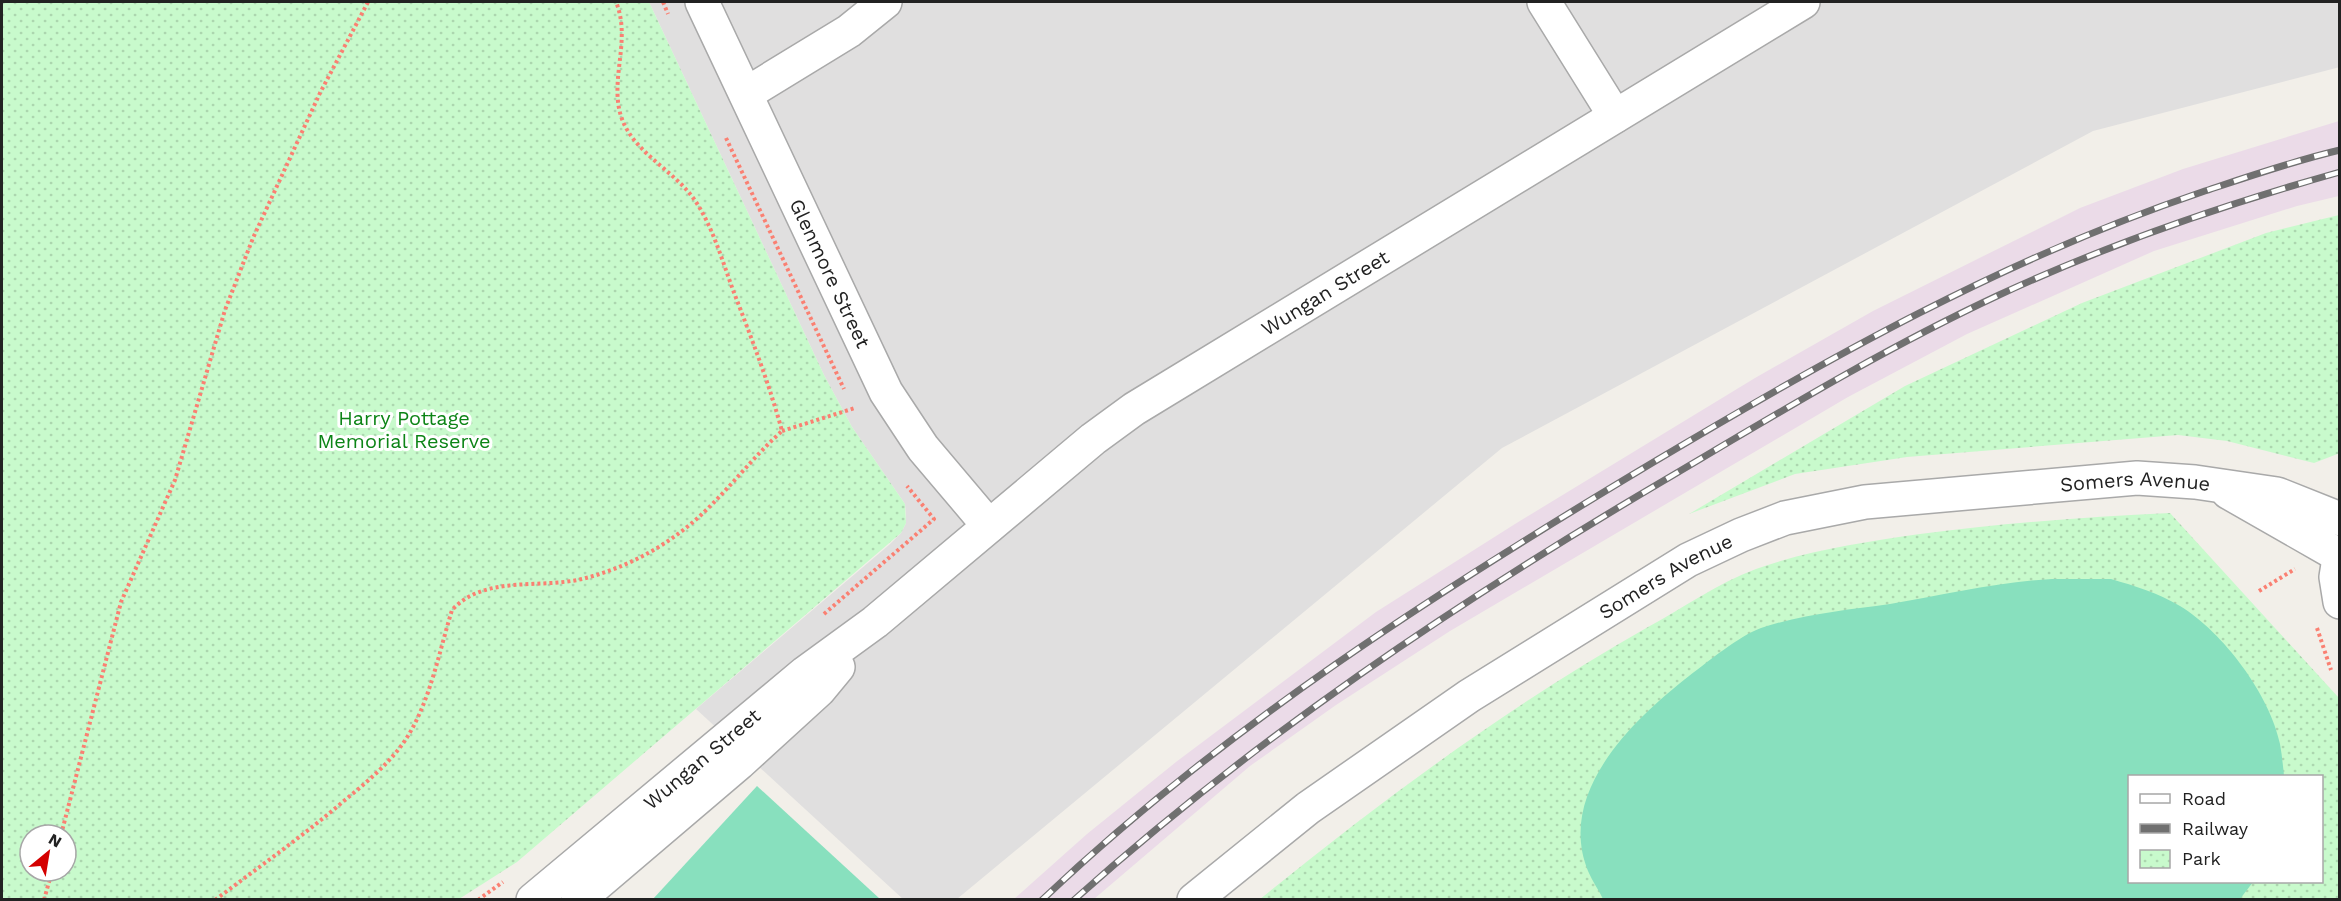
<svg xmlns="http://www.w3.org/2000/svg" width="2341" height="901" font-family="'Work Sans',sans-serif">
	<defs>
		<pattern id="park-dots" width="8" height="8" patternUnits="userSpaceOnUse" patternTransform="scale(1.5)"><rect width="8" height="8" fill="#c8facc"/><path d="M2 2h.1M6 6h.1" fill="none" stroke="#acd6af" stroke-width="1.8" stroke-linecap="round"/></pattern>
	</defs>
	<rect width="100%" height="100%" fill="#f2efe9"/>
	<!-- residential -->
	<path fill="#e0dfdf" d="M649 2H2339L2340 67 2093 131 1502 448 957 899 904 900 696 709 889 545 901 533 906 523V514L905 504 852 427 824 375Z"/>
	<!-- industrial -->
	<path fill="#ebdbe8" d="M2339 121V196L2297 206 2154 251 1967 334 1848 397 1450 631 1336 705 1250 766 1094 899H1014L1087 834 1176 762 1376 612 1515 524 1755 378 1873 311 2080 208 2183 169Z"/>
	<!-- park -->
	<g fill="url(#park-dots)" fill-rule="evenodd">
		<path d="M2 2H649L824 375 852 427 905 504 906 523 901 533 517 862 459 899H2ZM30 835H66V871H30Z"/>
		<path d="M2339 215 2340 453 2314 463 2227 441 2178 435 1907 457 1795 474 1689 514 1905 386 2082 303 2266 233Z"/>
		<path d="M2170 513 2339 698V899L1259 900C1382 800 1510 705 1648 627 1683 608 1718 583 1756 569 1809 550 1865 542 1920 534 2003 523 2086 517 2170 513ZM2130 776H2322V882H2130Z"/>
	</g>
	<!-- pitch -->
	<g fill="#88e0be">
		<path d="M2111 579C2135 586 2158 593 2180 606 2223 632 2270 695 2280 744 2282 755 2283 766 2284 776H2130V882H2253L2240 899H1603C1599 890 1592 881 1588 871 1556 792 1634 719 1689 676 1709 661 1739 636 1761 628 1803 614 1847 610 1890 604 1944 595 1998 582 2052 579 2072 579 2092 579 2111 579Z"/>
		<path d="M757 786 880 899H653Z"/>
	</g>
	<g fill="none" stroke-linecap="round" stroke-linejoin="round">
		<defs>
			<g id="minor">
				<path id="s1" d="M702 2 886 392 923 448 989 526"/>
				<path d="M1544 2 1615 116"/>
				<path d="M746 94 849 31 885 2"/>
				<path d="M2228 492 2340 556"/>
				<path d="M2340 552 2336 577 2340 602"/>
				<path id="s2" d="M533 900 805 673 875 622 1093 439 1134 409 1803 2"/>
				<path d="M578 900 739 763 819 690 838 667"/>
				<path id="s3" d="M1194 900 1308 808 1469 696 1688 560 1741 535 1785 518 1865 502 2137 478 2195 482 2277 494 2340 519"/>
			</g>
		</defs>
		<!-- minor casing -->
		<use href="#minor" stroke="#a9a9a9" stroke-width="36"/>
		<!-- path -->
		<g stroke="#fa8072" stroke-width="4" stroke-dasharray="3 3" stroke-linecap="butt">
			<path d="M663 2 668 14"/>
			<path d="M726 138 844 389"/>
			<path d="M782 431 855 408"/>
			<path d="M2259 591 2295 569"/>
			<path d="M824 614 934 519 907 486"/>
			<path d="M2317 628 2331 670"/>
			<path d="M61 835 121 602 175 480 225 310 253 238 320 93 368 2"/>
			<path d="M44 900 52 871"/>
			<path d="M215 900C259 867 303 836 345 800 367 782 390 763 406 739 430 702 439 652 452 610 484 575 539 589 582 579 627 568 669 545 702 514 730 488 753 457 782 431 769 383 751 337 733 290 722 260 713 228 696 202 677 173 641 157 625 126 605 86 633 43 616 2"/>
			<path d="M478 900 503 882"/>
		</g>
		<!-- minor -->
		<use href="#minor" stroke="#fff" stroke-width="33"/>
		<defs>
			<g id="rail">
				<path d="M1042 900C1224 727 1438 591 1652 463 1828 358 2006 258 2202 192 2247 177 2293 161 2340 150"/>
				<path d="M1074 900C1255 738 1454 604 1663 481 1773 416 1883 349 1999 295 2109 244 2223 205 2340 172"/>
			</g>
		</defs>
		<!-- rail casing -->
		<use href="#rail" stroke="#707070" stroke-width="7"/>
		<!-- rail -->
		<use href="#rail" stroke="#fff" stroke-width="4.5" stroke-dasharray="14" stroke-linecap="butt"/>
	</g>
	<g text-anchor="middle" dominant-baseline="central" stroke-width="6" stroke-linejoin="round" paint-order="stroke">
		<!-- street labels -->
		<g font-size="20" fill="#222" stroke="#fff">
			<text stroke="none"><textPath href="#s1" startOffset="300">Glenmore Street</textPath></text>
			<text stroke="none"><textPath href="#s2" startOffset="1000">Wungan Street</textPath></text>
			<text stroke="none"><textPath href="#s3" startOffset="1059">Somers Avenue</textPath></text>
			<text stroke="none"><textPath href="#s3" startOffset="573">Somers Avenue</textPath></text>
			<text stroke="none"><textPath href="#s2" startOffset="220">Wungan Street</textPath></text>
		</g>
		<!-- park labels -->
		<g font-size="20" fill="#0c8416" stroke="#fff">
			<text x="404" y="418">Harry Pottage<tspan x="404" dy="23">Memorial Reserve</tspan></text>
		</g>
	</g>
	<!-- border -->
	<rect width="2341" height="901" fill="none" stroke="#222222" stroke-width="6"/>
	<!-- legend -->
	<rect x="2128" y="775" width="195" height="108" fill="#ffffff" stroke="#a7a7a7" stroke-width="1.5"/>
	<rect x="2140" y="794" width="30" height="9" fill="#ffffff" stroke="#a7a7a7" stroke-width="1.5"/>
	<text x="2182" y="805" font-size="18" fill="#222222">Road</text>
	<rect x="2140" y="824" width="30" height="9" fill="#707070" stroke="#a7a7a7" stroke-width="1.5"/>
	<text x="2182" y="835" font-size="18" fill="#222222">Railway</text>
	<rect x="2140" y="850" width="30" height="18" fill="url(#park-dots)" stroke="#a7a7a7" stroke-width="1.5"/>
	<text x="2182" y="865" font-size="18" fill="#222222">Park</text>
	<!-- north arrow -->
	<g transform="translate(48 853) rotate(30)"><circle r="28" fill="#ffffff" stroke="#a7a7a7" stroke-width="1.5"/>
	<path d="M0-4.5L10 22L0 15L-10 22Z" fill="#d40000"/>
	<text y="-9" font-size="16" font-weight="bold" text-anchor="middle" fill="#222222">N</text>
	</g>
</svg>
